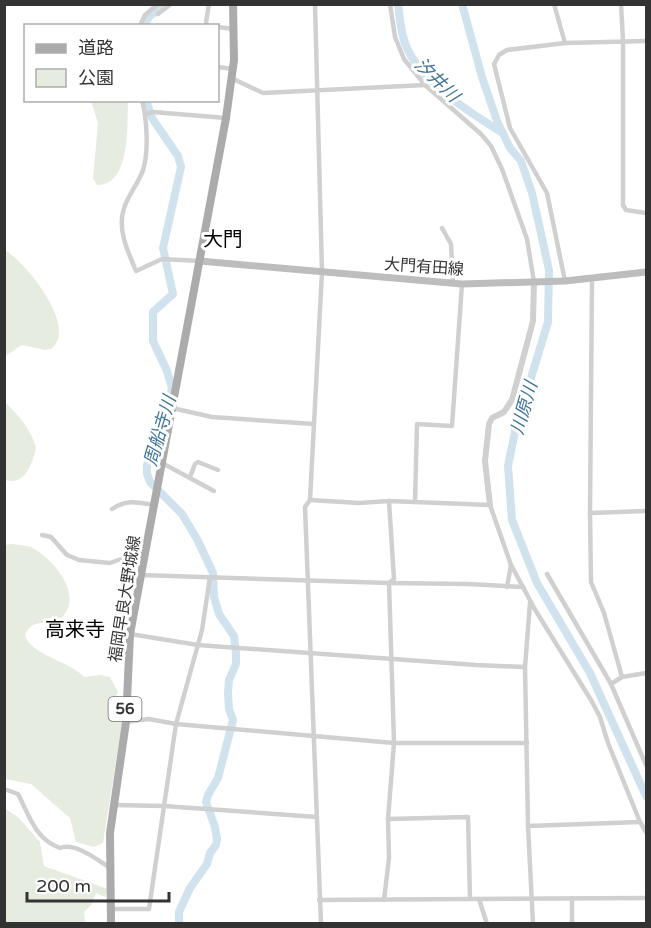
<svg xmlns="http://www.w3.org/2000/svg" width="651" height="928" font-family="'Varela Round','Noto Sans JP',sans-serif">
	<rect width="100%" height="100%" fill="#fff"/>
	<!-- green -->
	<g fill="#e6ecdf">
		<path d="M91 101H128C127 124 131 186 97 185L93 179 98 123Z"/>
		<path d="M5 250C26 263 79 327 51 349L45 350 22 345 5 356Z"/>
		<path d="M5 402C17 414 32 430 36 448 32 464 25 486 5 480Z"/>
		<path d="M12 544C19 545 25 545 31 547 52 558 82 592 64 615 53 629 32 615 25 635 30 655 70 661 84 677L100 675 110 677 118 692 110 706 108 714 122 723 103 843 94 847 76 842 70 818 31 784 5 779 4 545Z"/>
		<path d="M4 808 18 817 40 842 44 866 108 889 105 897 96 893 91 905 84 912 85 923H5Z"/>
	</g>
	<g fill="none" stroke-linecap="round" stroke-linejoin="round">
		<!-- river -->
		<g stroke="#cfe2ee" stroke-width="8">
			<path d="M398 4C400 19 401 37 408 50 424 84 472 114 503 133"/>
			<path d="M462 4 482 77 497 121 510 148 521 161 532 193 549 270 548 322 516 427 508 466 512 520 537 583 590 673 646 796"/>
			<path d="M144 26 149 17 164 4"/>
			<path d="M146 100 152 118 178 156 181 167 163 248 173 294 153 312V341L167 371 172 388 160 437 147 465V474L150 482 182 514 197 539 213 573 214 597 219 614 234 636 236 654V664L229 680 228 693 229 709 233 720 218 778 208 795 206 802 215 827 217 839 216 845 210 853 207 864 190 888 179 912V924"/>
		</g>
		<!-- minor -->
		<g stroke="#d0d0d0" stroke-width="4.5">
			<path d="M315 4 322 272 310 500 305 507 321 924"/>
			<path d="M390 4 395 37 404 59 425 85 481 134 491 146 502 169 527 239 534 282"/>
			<path d="M554 4 565 43"/>
			<path d="M621 4 623 40V205L626 210 646 213"/>
			<path d="M158 14 171 4"/>
			<path d="M140 26 145 15 158 4"/>
			<path d="M207 26 206 22 209 4"/>
			<path d="M218 27 234 29"/>
			<path d="M218 67 233 69"/>
			<path d="M231 78 263 93 425 85"/>
			<path d="M142 100C147 120 149 151 143 170 138 185 126 197 123 212 118 232 129 254 136 271L162 259 200 261"/>
			<path d="M146 114 153 112 226 118"/>
			<path d="M442 228 451 244 453 283"/>
			<path d="M592 278 590 513 591 582 604 613 622 677"/>
			<path d="M565 281 547 193 510 128 494 64 499 55 507 50 565 43 646 41"/>
			<path d="M172 408 212 417 314 424"/>
			<path d="M162 463 214 491"/>
			<path d="M190 477 195 464 198 462 218 470"/>
			<path d="M310 500 359 503 389 501"/>
			<path d="M415 502 417 424 452 426 462 284"/>
			<path d="M112 509C127 499 137 502 154 505"/>
			<path d="M590 513 646 511"/>
			<path d="M42 535 51 537 67 555 79 560 110 563 124 558 143 561"/>
			<path d="M511 565 523 587"/>
			<path d="M547 574 611 684 646 765"/>
			<path d="M140 575 389 583 468 584 523 587 534 608 591 700 600 717 608 743 640 822 646 832"/>
			<path d="M530 603 525 667 528 826 533 924"/>
			<path d="M130 634 198 645 476 665 525 667"/>
			<path d="M611 684 622 677 646 673"/>
			<path d="M126 722 149 719 176 724 394 743H527"/>
			<path d="M4 789 18 794C29 815 35 839 60 848 75 842 96 859 109 867"/>
			<path d="M113 805 164 806 317 817"/>
			<path d="M388 819 468 817 470 899"/>
			<path d="M528 826 640 822"/>
			<path d="M572 898V924"/>
			<path d="M479 899 487 924"/>
			<path d="M319 900 646 898"/>
			<path d="M384 900 389 858 388 819 394 743 389 583 394 579 389 501 490 505 511 565 507 587"/>
			<path d="M110 909H149L176 724 202 630 210 577"/>
		</g>
		<!-- tertiary -->
		<path stroke="#d0d0d0" stroke-width="6" d="M490 505 485 461 489 424 492 418 504 412 512 400 533 321 534 282"/>
		<!-- secondary -->
		<path stroke="#bdbdbd" stroke-width="7" d="M200 261 462 284 565 281 646 272"/>
		<!-- primary -->
		<path stroke="#ababab" stroke-width="8" d="M111 924 110 833 126 722 130 634 226 118 234 60 233 4"/>
	</g>
	<g text-anchor="middle" dominant-baseline="central" stroke-width="6" stroke-linejoin="round" paint-order="stroke">
		<!-- shield labels -->
		<rect fill="#fff" stroke="#707070" stroke-width="1.5" x="108.5" y="697" width="33" height="24" rx="4.5"/>
		<g font-size="15" font-weight="bold" fill="#333">
			<text x="125" y="709">56</text>
		</g>
		<!-- street labels -->
		<g font-size="16" fill="#333" stroke="#fff">
			<text transform="translate(424 267) rotate(4)">大門有田線</text>
			<text transform="translate(125 599) rotate(-81)">福岡早良大野城線</text>
		</g>
		<!-- water labels -->
		<g font-size="18" font-style="italic" fill="#3f7597" stroke="#fff">
			<text transform="translate(437 80) rotate(44)">汐井川</text>
			<text transform="translate(524 408) rotate(-74)">川原川</text>
			<text transform="translate(160 431) rotate(-74)">周船寺川</text>
		</g>
		<!-- quarter labels -->
		<g font-size="20" fill="#000" stroke="#fff">
			<text x="223" y="240">大門</text>
			<text x="75" y="630">高来寺</text>
		</g>
	</g>
	<!-- border -->
	<rect width="651" height="928" fill="none" stroke="#333333" stroke-width="12"/>
	<!-- legend -->
	<rect x="24" y="24" width="195" height="78" fill="#ffffff" stroke="#adadad" stroke-width="1.5"/>
	<rect x="36" y="44" width="30" height="9" fill="#ababab" stroke="#adadad" stroke-width="1.5"/>
	<text x="78" y="54" font-size="18" fill="#333333">道路</text>
	<rect x="36" y="69" width="30" height="18" fill="#e6ecdf" stroke="#adadad" stroke-width="1.5"/>
	<text x="78" y="84" font-size="18" fill="#333333">公園</text>
	<!-- scale -->
	<path d="M27 892v9h142v-9" fill="none" stroke="#333333" stroke-width="3"/>
	<text x="36" y="892" font-size="18" fill="#333333" stroke="#ffffff" stroke-width="4.5" paint-order="stroke">200 m</text>
</svg>
